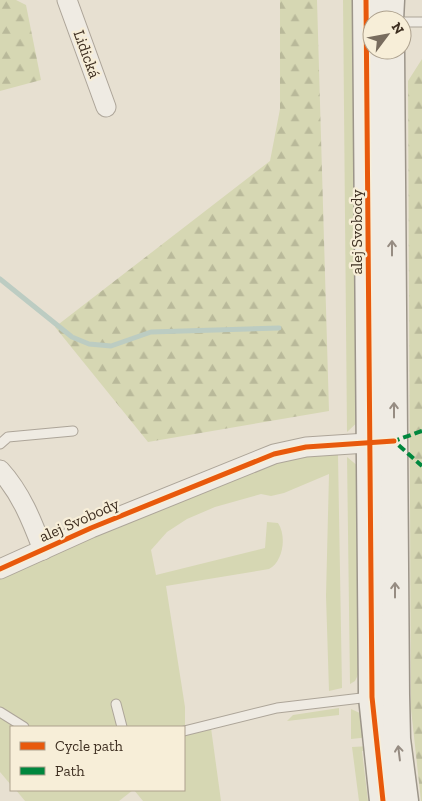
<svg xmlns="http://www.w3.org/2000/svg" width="422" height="801" font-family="'Zilla Slab',serif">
	<defs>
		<pattern id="forest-firs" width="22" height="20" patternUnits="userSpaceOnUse" patternTransform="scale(1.25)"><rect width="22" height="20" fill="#d6d7b3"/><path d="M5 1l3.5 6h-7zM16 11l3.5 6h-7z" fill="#b9b99a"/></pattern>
	</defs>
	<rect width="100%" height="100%" fill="#e7e0d1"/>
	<!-- green -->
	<g fill="#d6d7b3">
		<path d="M343 0H354L363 417 347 432Z"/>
		<path d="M328 454 338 455 342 688 329 691 326 596 329 474 284 493 271 496 261 494 215 507 187 519 167 532 151 550 156 575 265 548 267 522 278 523C287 536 283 562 269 569L166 586 185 707V725L179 727H11V785L0 772V577L252 469 295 457Z"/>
		<path d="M347 457 359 467V673L355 681 350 684Z"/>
		<path d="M339 708V715L287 721 293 715Z"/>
		<path d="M351 709 362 714 370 737 351 739Z"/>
		<path d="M211 728 221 801H143L134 790H184V736Z"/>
		<path d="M371 746 368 751H362L368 801H359L352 747Z"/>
		<path d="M16 790H133L119 801H25Z"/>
	</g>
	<!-- forest -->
	<g fill="url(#forest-firs)">
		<path d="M0 0H16L26 5 41 80 0 91Z"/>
		<path d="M280 0H317L329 411 148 442 55 327 270 161 280 109Z"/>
		<path d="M422 59V801H421L411 709 408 81Z"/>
	</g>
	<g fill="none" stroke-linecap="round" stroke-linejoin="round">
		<!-- stream -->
		<path stroke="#bcccc2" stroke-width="5" d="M0 279 72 337 89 344 111 346 151 332 279 328"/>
		<defs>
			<g id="lane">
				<path d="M402 22H422"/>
				<path d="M0 444 8 437 73 431"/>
				<path d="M116 704 122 727"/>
				<path d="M0 712 24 727"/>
				<path d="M184 731 277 708 370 697"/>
			</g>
			<g id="street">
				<path d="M67 0 106 107"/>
				<path d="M0 470C21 493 32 521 43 550"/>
				<path d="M0 569 91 528 274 454 306 447 382 442"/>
			</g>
			<g id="secondary">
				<path d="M366 0 372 697 383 801"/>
				<path d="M390 20 391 0"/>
				<path d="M391 50 396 695 397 739 405 801"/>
			</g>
		</defs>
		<!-- lane casing -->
		<use href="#lane" stroke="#ada599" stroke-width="11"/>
		<!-- street casing -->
		<use href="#street" stroke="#ada599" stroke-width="21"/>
		<!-- secondary casing -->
		<use href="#secondary" stroke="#9c958a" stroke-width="29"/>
		<!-- lane -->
		<use href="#lane" stroke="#efebe3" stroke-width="9"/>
		<!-- street -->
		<use href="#street" stroke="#efebe3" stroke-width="19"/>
		<!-- secondary -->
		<use href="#secondary" stroke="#efebe3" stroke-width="26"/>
		<!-- quiet -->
		<path stroke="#00873e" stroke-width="4" stroke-dasharray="8 4" stroke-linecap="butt" d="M422 431 394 441 422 466"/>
		<defs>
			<g id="cycleway">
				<path d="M366 0 372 697 383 801"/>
				<path d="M0 569 91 528 274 454 306 447 394 441"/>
			</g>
		</defs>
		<!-- cycleway casing -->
		<use href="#cycleway" stroke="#f7eed8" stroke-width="8"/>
		<!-- cycleway -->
		<use href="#cycleway" stroke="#e8590c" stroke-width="5"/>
	</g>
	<!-- one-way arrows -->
	<defs><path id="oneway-shaft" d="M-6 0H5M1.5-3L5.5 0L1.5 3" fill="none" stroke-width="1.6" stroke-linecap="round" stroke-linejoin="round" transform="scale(1.25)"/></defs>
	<g stroke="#968c82">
		<use href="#oneway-shaft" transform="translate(392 248) rotate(-90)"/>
		<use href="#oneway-shaft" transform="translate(394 410) rotate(-90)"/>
		<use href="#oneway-shaft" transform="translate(395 590) rotate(-90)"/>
		<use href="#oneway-shaft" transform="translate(399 753) rotate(-97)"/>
	</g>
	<g text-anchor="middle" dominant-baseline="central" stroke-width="4.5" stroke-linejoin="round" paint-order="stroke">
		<!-- street labels -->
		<g font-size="16" fill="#3d2e20" stroke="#f7eed8">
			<text transform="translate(87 54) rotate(70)">Lidická</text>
			<text transform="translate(356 232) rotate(-90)">alej Svobody</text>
			<text transform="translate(79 520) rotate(-24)">alej Svobody</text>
		</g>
	</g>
	<!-- legend -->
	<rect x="10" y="726" width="175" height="65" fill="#f7eed8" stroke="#ada18e"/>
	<rect x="20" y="742" width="25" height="8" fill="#e8590c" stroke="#ada18e"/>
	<text x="55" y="751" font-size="15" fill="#3d2e20">Cycle path</text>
	<rect x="20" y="767" width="25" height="8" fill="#00873e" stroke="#ada18e"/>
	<text x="55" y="776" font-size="15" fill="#3d2e20">Path</text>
	<!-- north arrow -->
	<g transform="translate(387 35) rotate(58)"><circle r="24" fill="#f7eed8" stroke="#ada18e"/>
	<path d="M0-4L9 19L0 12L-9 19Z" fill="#786c5e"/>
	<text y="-8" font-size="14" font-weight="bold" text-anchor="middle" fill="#3d2e20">N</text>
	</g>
</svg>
